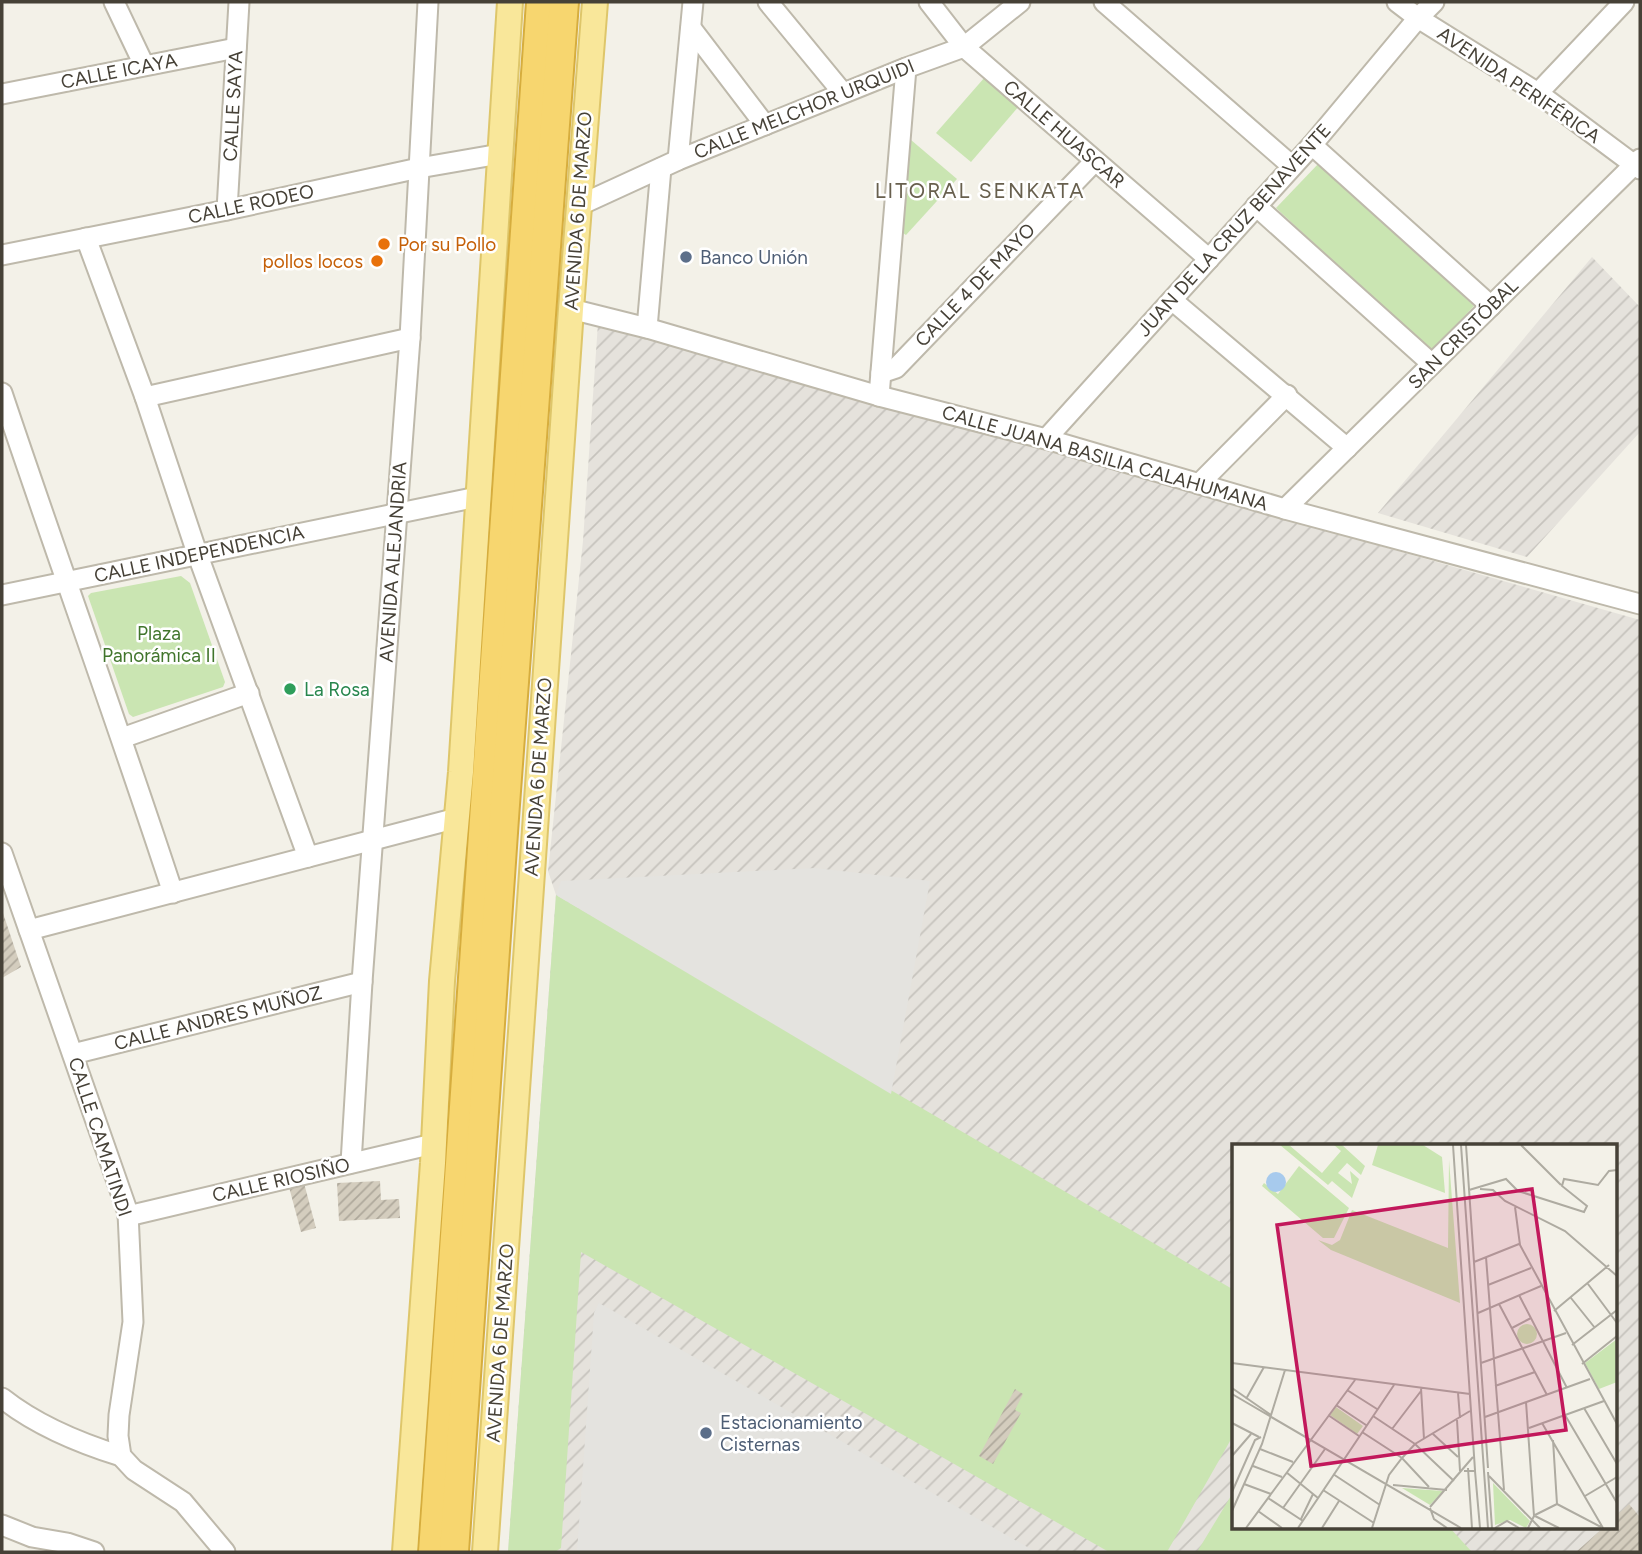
<svg xmlns="http://www.w3.org/2000/svg" width="1642" height="1554" font-family="Figtree,sans-serif">
	<defs>
		<pattern id="industrial-furrows" width="10" height="10" patternUnits="userSpaceOnUse" patternTransform="scale(1.75)"><rect width="10" height="10" fill="#e5e2dc"/><path d="M-1 1l2-2M0 10L10 0M9 11l2-2" fill="none" stroke="#c6c3bd"/></pattern>
		<pattern id="building-hatch" width="6" height="6" patternUnits="userSpaceOnUse" patternTransform="scale(1.75)"><rect width="6" height="6" fill="#d4cdbe"/><path d="M-1 1l2-2M0 6l6-6M5 7l2-2" fill="none" stroke="#aea89b"/></pattern>
	</defs>
	<rect width="100%" height="100%" fill="#f3f1e8"/>
	<!-- industrial -->
	<g fill="url(#industrial-furrows)" fill-rule="evenodd">
		<path d="M1592 257 1640 307V432L1527 557 1378 513Z"/>
		<path d="M598 323 1640 620V1552H508L556 895 548 871 583 541ZM1234 1146H1616V1528H1234Z"/>
	</g>
	<!-- green -->
	<g fill="#cae5b2">
		<path d="M985 77 1019 106 971 162 936 133Z"/>
		<path d="M911 140 957 179 906 235 894 227 901 142Z"/>
		<path d="M1320 162 1474 306 1431 352 1276 208Z"/>
		<path d="M181 576 190 583 225 682 223 687 133 717 129 714 88 596 91 593Z"/>
		<path d="M556 895 1234 1290V1434L1167 1552H1109L581 1252 561 1548 555 1552H508Z"/>
		<path d="M1234 1491V1528H1450L1472 1552H1197Z"/>
	</g>
	<!-- parking -->
	<g fill="#e4e3df">
		<path d="M815 868 930 881 891 1094 556 895 561 881Z"/>
		<path d="M599 1303 1036 1552H577L594 1313Z"/>
	</g>
	<!-- building -->
	<g fill="url(#building-hatch)">
		<path d="M2 910 21 967 2 978Z"/>
		<path d="M380 1181 381 1200 399 1199 400 1218 339 1221 337 1183Z"/>
		<path d="M304 1183 316 1228 301 1232 289 1187Z"/>
		<path d="M1015 1389 1023 1394 1015 1410 1021 1413 993 1464 979 1456Z"/>
		<path d="M1629 1504 1640 1517V1552H1576L1603 1528H1616V1516Z"/>
	</g>
	<g fill="none" stroke-linecap="round" stroke-linejoin="round">
		<defs>
			<g id="minor">
				<path d="M114 2 144 65"/>
				<path d="M768 2 843 93"/>
				<path d="M929 2 964 47 1209 259"/>
				<path d="M1104 2 1292 166"/>
				<path d="M1397 2 1418 18 1538 93 1640 169"/>
				<path d="M691 28 765 125"/>
				<path d="M1538 93 1624 2"/>
				<path d="M2 94 236 48"/>
				<path d="M1312 145 1491 306"/>
				<path d="M678 160 693 2"/>
				<path d="M580 205 678 160 906 68 964 47 1020 2"/>
				<path d="M1256 206 1432 364"/>
				<path d="M227 210 239 2"/>
				<path d="M86 238 145 397 197 553 308 857"/>
				<path d="M2 255 227 210 419 168 500 154"/>
				<path d="M1172 300 1347 448"/>
				<path d="M571 309 647 328 879 396 1046 439 1285 509 1640 604"/>
				<path d="M647 328 661 168"/>
				<path d="M881 373 896 368 1095 161"/>
				<path d="M2 393C58 560 118 725 173 893"/>
				<path d="M879 396 906 68"/>
				<path d="M145 397 410 338"/>
				<path d="M1046 439 1312 145 1418 18 1434 2"/>
				<path d="M1199 484 1287 395"/>
				<path d="M1285 509 1640 159"/>
				<path d="M2 595 477 497"/>
				<path d="M122 738 249 693"/>
				<path d="M2 853 128 1213 133 1322 119 1415 118 1436 121 1456 134 1470 183 1502 225 1552"/>
				<path d="M29 930 457 818"/>
				<path d="M73 1054 362 982"/>
				<path d="M351 1163 362 982 410 338 428 2"/>
				<path d="M128 1216 433 1144"/>
				<path d="M2 1398C36 1425 79 1443 121 1456"/>
				<path d="M2 1525 32 1537 67 1543 94 1552"/>
			</g>
			<g id="major">
				<path d="M405 1552 433 1163 442 981 461 772 510 2"/>
				<path d="M485 1552 571 309 595 2"/>
			</g>
			<g id="highway">
				<path d="M433 1552 541 2"/>
				<path d="M454 1552 504 818 564 2"/>
			</g>
		</defs>
		<!-- minor casing -->
		<use href="#minor" stroke="#beb9ab" stroke-width="23"/>
		<!-- major casing -->
		<use href="#major" stroke="#dec66a" stroke-width="28"/>
		<!-- highway casing -->
		<use href="#highway" stroke="#d6ad3e" stroke-width="32"/>
		<!-- minor -->
		<use href="#minor" stroke="#fff" stroke-width="19"/>
		<!-- major -->
		<use href="#major" stroke="#f9e79a" stroke-width="24"/>
		<!-- highway -->
		<use href="#highway" stroke="#f7d66f" stroke-width="28"/>
	</g>
	<!-- markers -->
	<g fill="#e8710a" stroke="#fff" stroke-width="2.5">
		<circle cx="384" cy="244" r="7"/>
		<circle cx="377" cy="261" r="7"/>
	</g>
	<g fill="#5c6f8a" stroke="#fff" stroke-width="2.5">
		<circle cx="686" cy="257" r="7"/>
		<circle cx="706" cy="1433" r="7"/>
	</g>
	<circle fill="#2e9e5b" stroke="#fff" stroke-width="2.5" cx="290" cy="689" r="7"/>
	<g text-anchor="middle" dominant-baseline="central" stroke-width="5" stroke-linejoin="round" paint-order="stroke">
		<!-- street labels -->
		<g font-size="19" fill="#464137" stroke="#fff">
			<text transform="translate(119 71) rotate(-11)">CALLE ICAYA</text>
			<text transform="translate(1519 85) rotate(34)">AVENIDA PERIFÉRICA</text>
			<text transform="translate(233 106) rotate(-87)">CALLE SAYA</text>
			<text transform="translate(804 109) rotate(-22)">CALLE MELCHOR URQUIDI</text>
			<text transform="translate(1064 134) rotate(41)">CALLE HUASCAR</text>
			<text transform="translate(251 204) rotate(-12)">CALLE RODEO</text>
			<text transform="translate(578 211) rotate(-86)">AVENIDA 6 DE MARZO</text>
			<text transform="translate(1234 230) rotate(-48)">JUAN DE LA CRUZ BENAVENTE</text>
			<text transform="translate(975 285) rotate(-46)">CALLE 4 DE MAYO</text>
			<text transform="translate(1463 334) rotate(-45)">SAN CRISTÓBAL</text>
			<text transform="translate(1105 458) rotate(16)">CALLE JUANA BASILIA CALAHUMANA</text>
			<text transform="translate(199 554) rotate(-12)">CALLE INDEPENDENCIA</text>
			<text transform="translate(393 562) rotate(-86)">AVENIDA ALEJANDRIA</text>
			<text transform="translate(538 777) rotate(-86)">AVENIDA 6 DE MARZO</text>
			<text transform="translate(218 1018) rotate(-14)">CALLE ANDRES MUÑOZ</text>
			<text transform="translate(100 1137) rotate(72)">CALLE CAMATINDI</text>
			<text transform="translate(281 1180) rotate(-13)">CALLE RIOSIÑO</text>
			<text transform="translate(500 1343) rotate(-86)">AVENIDA 6 DE MARZO</text>
		</g>
		<!-- food labels -->
		<g font-size="19" fill="#c56008" stroke="#fff" text-anchor="start">
			<text x="398" y="244">Por su Pollo</text>
			<text x="363" y="261" text-anchor="end">pollos locos</text>
		</g>
		<!-- service labels -->
		<g font-size="19" fill="#4e5e75" stroke="#fff" text-anchor="start">
			<text x="700" y="257">Banco Unión</text>
			<text x="720" y="1422">Estacionamiento<tspan x="720" dy="22">Cisternas</tspan></text>
		</g>
		<!-- park labels -->
		<g font-size="19" fill="#41752c" stroke="#fff">
			<text x="159" y="633">Plaza<tspan x="159" dy="22">Panorámica II</tspan></text>
		</g>
		<!-- leisure labels -->
		<g font-size="19" fill="#27864d" stroke="#fff" text-anchor="start">
			<text x="304" y="689">La Rosa</text>
		</g>
		<!-- neighbourhood labels -->
		<g font-size="21" letter-spacing="2" fill="#68604e" stroke="#fff">
			<text x="980" y="190">LITORAL SENKATA</text>
		</g>
	</g>
	<!-- overview -->
	<g transform="translate(1232 1144)">
		<rect width="385" height="385" fill="#f3f1e8"/>
		<path d="M48 1H57L90 29 109 7 102 1H110L133 22 129 31 115 19 106 29 120 40 118 27 127 35 120 54 100 37 96 41ZM146 1H191L210 13 213 49 140 21ZM217 16 228 159 99 106 86 96 100 101 108 96 120 66 216 104ZM67 22 117 64 102 94H91L30 42 32 39 46 50ZM285 190a10 10 0 1 1 20 0a10 10 0 1 1-20 0ZM385 195V238L367 245 353 219ZM104 263 131 282 125 290 98 271ZM261 339 298 377 294 384 278 376 263 381ZM170 344 211 347 198 361Z" fill="#cae5b2"/>
		<path d="M34 38a10 10 0 1 1 20 0a10 10 0 1 1-20 0Z" fill="#a7caed"/>
		<path fill="none" stroke="#aeaba1" stroke-width="2" d="M221 1 243 326M229 1 256 384M234 1 256 324M289 1 329 41M248 45 261 46 273 57 333 87 385 132M237 46 274 35 286 47 352 68 355 62 330 42 332 35 366 41 377 27 385 26M283 63 288 101 385 280M254 113 272 346M242 118 287 100M356 140 385 179M256 141 299 124M287 151 335 244M339 154 363 184M267 160 315 251M322 167 377 121M246 169 309 142M280 184 299 174M340 201 385 166M0 219 238 250M249 219 334 189M350 220 385 192M263 242 303 228M0 244 39 271M189 244 192 295M115 246 145 265M226 249 228 274M0 250 229 384M14 255 32 223M294 258 302 372 296 384M104 261 134 281M352 264 385 320M96 271 127 292M333 271 385 359M141 272 183 300 222 337M253 273 358 235M225 276 228 327M0 279 27 293M310 279 371 384M297 284 372 257M160 285 189 247M130 288 170 314 197 343M201 290 226 313M321 296 325 360 369 383M28 305 61 318M0 312 19 290M21 322 50 333M236 324 240 384M232 327H243L248 384M54 328 86 354M256 328 260 384M101 330 148 361M257 332 308 384M12 340 39 350M161 341 215 346M91 346 142 379M0 348 23 296 29 293M353 352 385 333M36 354 71 377M198 363 241 313M51 364 93 305M198 364 202 375 215 384M0 367 30 300 53 226M26 367 50 384M303 371 325 360M303 372 327 384M69 375 81 350M14 384 123 236M66 384 162 241M90 384 107 357M140 384 157 331 170 314 183 300 238 267M263 384 275 377 287 384"/>
		<path fill="#c2185b" fill-opacity="0.15" stroke="#c2185b" stroke-width="3.5" d="M300 45 334 286 79 322 45 81Z"/>
		<rect width="385" height="385" fill="none" stroke="#464137" stroke-width="3.5"/>
	</g>
	<!-- border -->
	<rect width="1642" height="1554" fill="none" stroke="#464137" stroke-width="7"/>
</svg>
